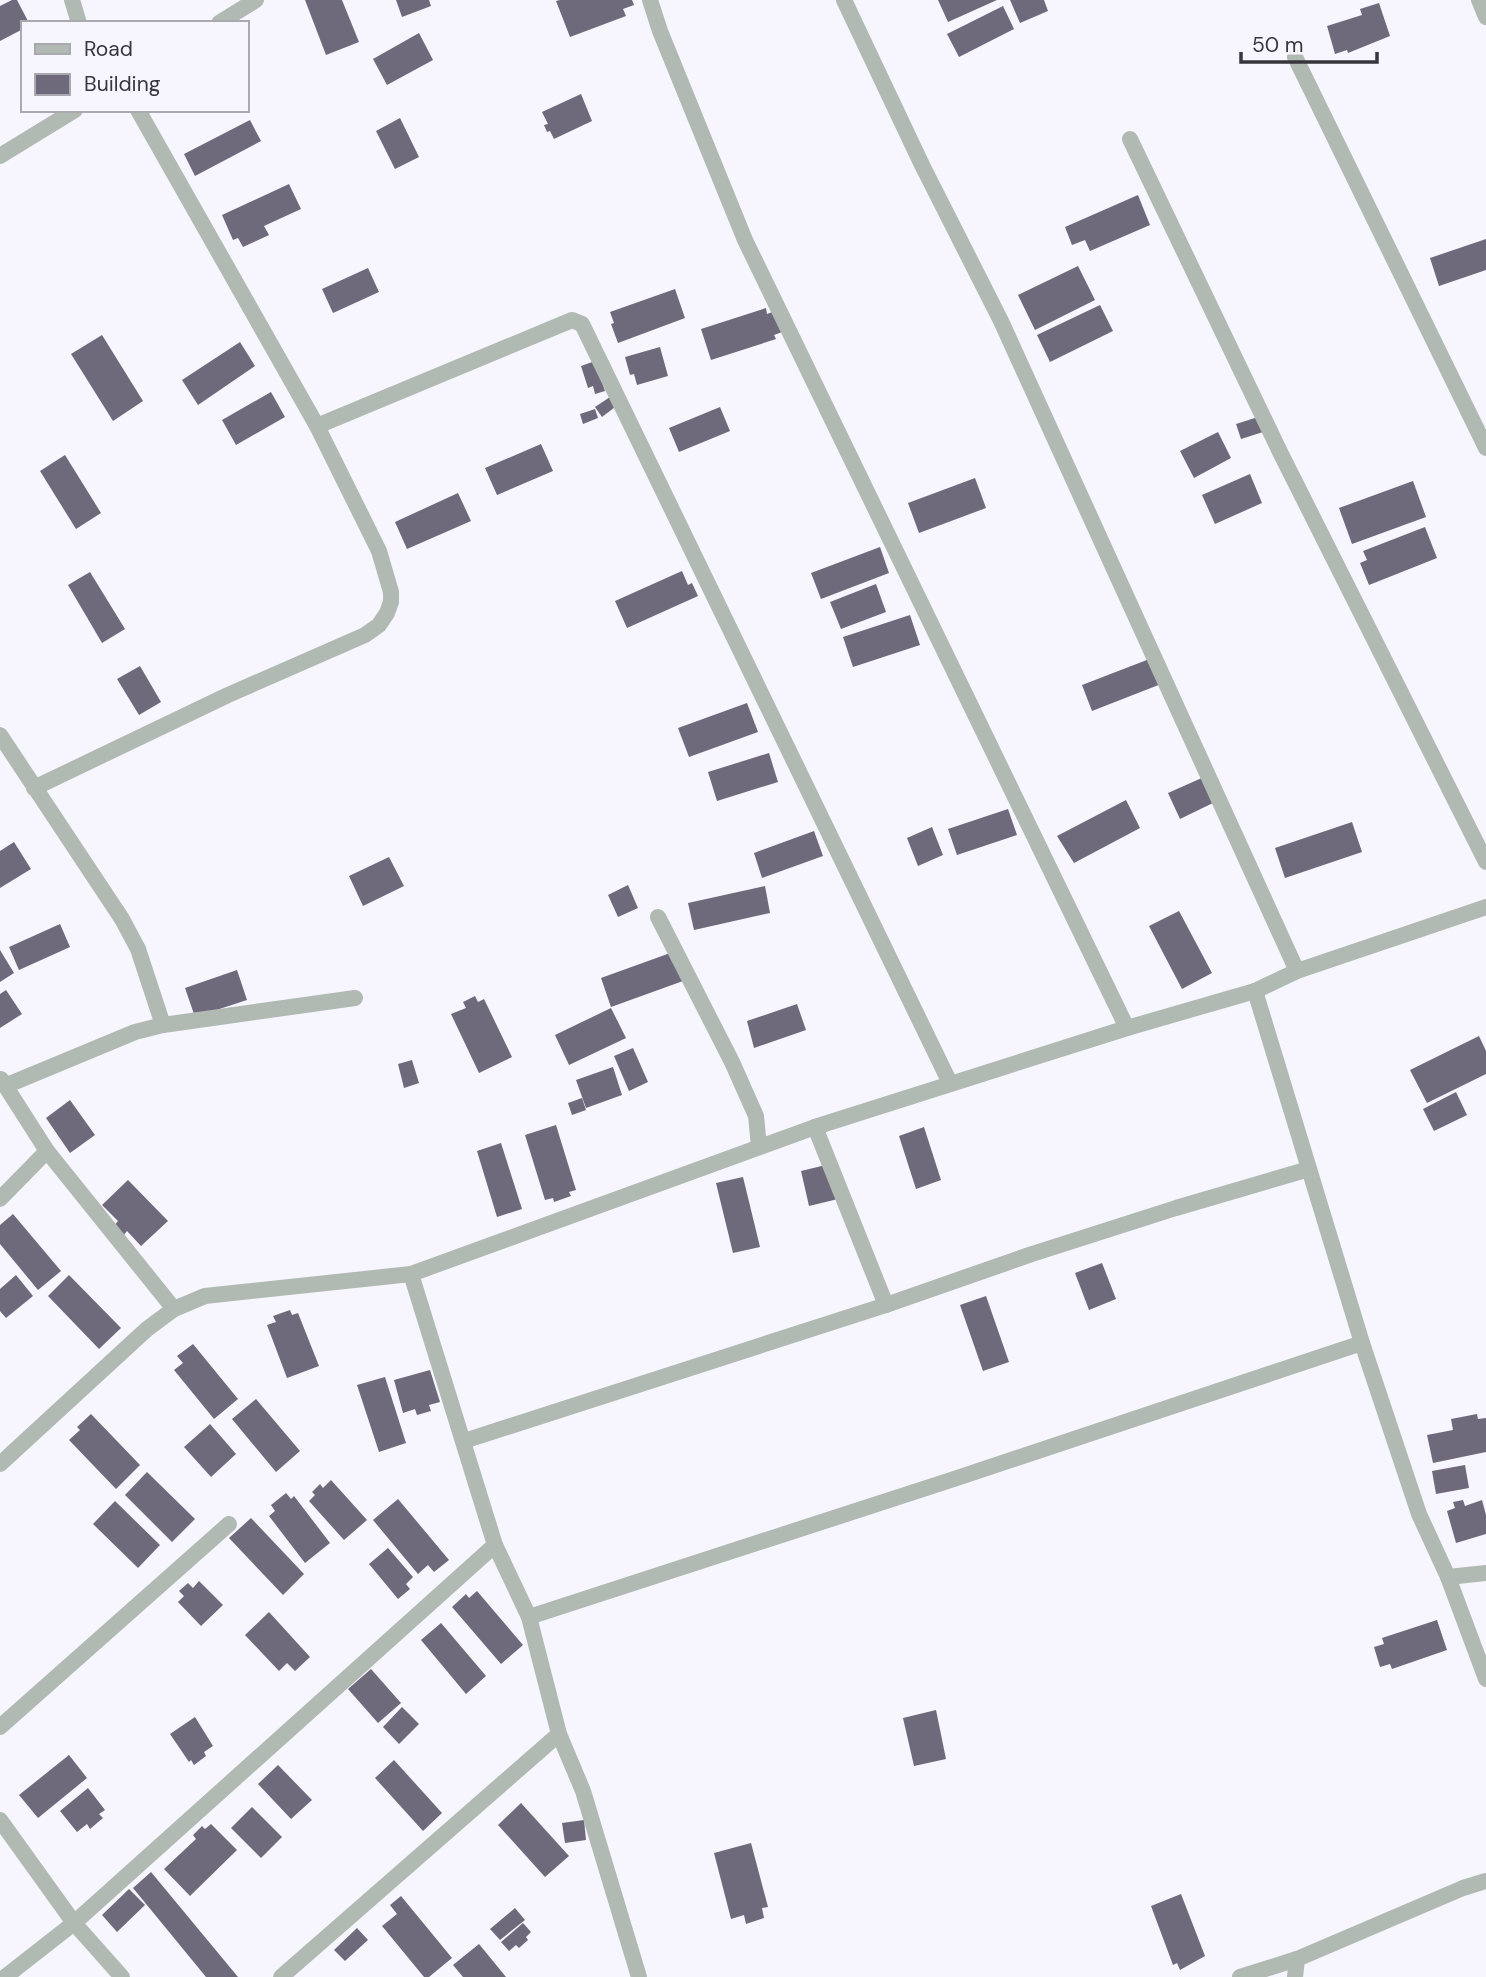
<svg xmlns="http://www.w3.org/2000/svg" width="1486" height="1977" font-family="'DM Sans',sans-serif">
	<rect width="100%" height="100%" fill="#f7f5fd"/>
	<!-- building -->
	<g fill="#6e6a7b">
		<path d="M12 0H17L29 23H23V29L0 41V6Z"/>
		<path d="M305 0H342L359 42 326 55Z"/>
		<path d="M396 0H429L431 6 402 17Z"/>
		<path d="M560 0H632L634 5 623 9 626 16 570 37 556 1Z"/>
		<path d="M938 0H997L948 22Z"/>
		<path d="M1010 0H1044L1048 11 1020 23Z"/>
		<path d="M1379 3 1390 36 1348 53 1347 50 1335 54 1327 26 1362 15 1360 9Z"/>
		<path d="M1003 6 1014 29 959 57 947 34Z"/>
		<path d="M419 33 433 60 387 85 373 59Z"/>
		<path d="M581 94 592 121 554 139 550 131 547 132 544 125 548 124 542 112Z"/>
		<path d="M400 118 419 157 395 169 376 131Z"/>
		<path d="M250 120 261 141 195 176 184 154Z"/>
		<path d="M289 184 301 209 264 226 269 235 243 247 238 238 233 240 222 215Z"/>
		<path d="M1138 195 1150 225 1090 251 1085 240 1072 245 1065 227Z"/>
		<path d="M1486 239V270L1439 286 1430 258Z"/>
		<path d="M1078 266 1095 300 1035 330 1018 295Z"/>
		<path d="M368 268 379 292 333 313 322 289Z"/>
		<path d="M675 289 685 318 618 343 611 324 614 323 610 312Z"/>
		<path d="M1100 305 1113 331 1050 362 1037 335Z"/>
		<path d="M766 308 767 314 778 310 785 331 774 335 776 339 711 360 701 329Z"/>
		<path d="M102 335 143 401 113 421 71 354Z"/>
		<path d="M240 342 255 366 198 405 182 380Z"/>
		<path d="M660 347 668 376 637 385 634 374 630 375 625 357Z"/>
		<path d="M595 361 605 391 595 394 593 386 588 388 581 366Z"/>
		<path d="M271 392 285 417 236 445 222 420Z"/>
		<path d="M613 395 619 404 602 417 595 407Z"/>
		<path d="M720 407 730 431 679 452 669 428Z"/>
		<path d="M595 409 598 418 583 424 580 414Z"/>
		<path d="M1258 417 1263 432 1241 439 1236 424Z"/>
		<path d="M1218 432 1231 458 1194 478 1180 451Z"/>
		<path d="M541 444 553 471 497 495 485 468Z"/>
		<path d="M65 455 101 513 76 529 40 471Z"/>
		<path d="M1250 474 1262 503 1215 524 1202 495Z"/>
		<path d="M975 478 986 508 919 533 908 503Z"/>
		<path d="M1413 481 1426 517 1352 544 1339 508Z"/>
		<path d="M458 493 471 521 407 549 395 522Z"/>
		<path d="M1425 527 1437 558 1369 585 1360 563 1367 560 1363 551Z"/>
		<path d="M880 547 889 573 821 599 811 573Z"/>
		<path d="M682 571 688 585 692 583 698 596 627 628 615 601Z"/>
		<path d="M90 572 125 629 102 643 68 585Z"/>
		<path d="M876 584 886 612 841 629 830 602Z"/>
		<path d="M910 615 920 645 853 667 843 637Z"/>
		<path d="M1152 658 1161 684 1092 711 1082 685Z"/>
		<path d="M140 666 161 702 139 715 117 679Z"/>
		<path d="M747 703 758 732 689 757 678 728Z"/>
		<path d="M769 753 778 782 717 801 708 772Z"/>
		<path d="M1204 777 1215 802 1180 819 1168 793Z"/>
		<path d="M1126 800 1140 828 1074 863 1057 836Z"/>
		<path d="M1008 809 1017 835 957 855 948 829Z"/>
		<path d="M1352 822 1362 852 1285 878 1275 848Z"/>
		<path d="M932 827 943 855 918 866 907 838Z"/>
		<path d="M814 831 823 856 762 878 754 853Z"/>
		<path d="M14 842 31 869 0 888V851Z"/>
		<path d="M389 857 404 886 363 906 349 876Z"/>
		<path d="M628 885 638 908 618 917 608 895Z"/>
		<path d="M765 886 770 913 694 930 688 903Z"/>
		<path d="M1179 911 1212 973 1182 989 1149 926Z"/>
		<path d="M60 924 70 947 19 970 9 947Z"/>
		<path d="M0 950 14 973 0 982Z"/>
		<path d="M673 952 683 981 611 1007 601 978Z"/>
		<path d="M237 970 247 1000 195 1017 185 988Z"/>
		<path d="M6 990 22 1014 0 1028V994Z"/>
		<path d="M475 996 478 1002 484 999 512 1057 479 1073 451 1014 466 1008 463 1002Z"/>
		<path d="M797 1004 806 1030 754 1048 747 1021Z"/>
		<path d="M611 1008 626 1038 569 1065 555 1035Z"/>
		<path d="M1479 1036 1486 1051V1074L1427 1103 1410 1070Z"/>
		<path d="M633 1048 648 1082 629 1091 614 1056Z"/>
		<path d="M412 1060 419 1083 404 1088 398 1064Z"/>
		<path d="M613 1067 622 1095 586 1108 576 1080Z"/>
		<path d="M1456 1092 1467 1115 1434 1131 1423 1109Z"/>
		<path d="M582 1098 586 1110 572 1115 568 1103Z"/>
		<path d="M70 1100 95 1135 70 1153 46 1118Z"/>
		<path d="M556 1125 576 1190 569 1192 571 1196 554 1202 553 1198 545 1200 525 1135Z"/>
		<path d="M924 1127 941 1180 916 1189 899 1136Z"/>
		<path d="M501 1143 522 1209 497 1217 477 1151Z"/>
		<path d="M830 1164 838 1199 809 1206 801 1171Z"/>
		<path d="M743 1177 760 1247 733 1253 716 1183Z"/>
		<path d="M128 1180 168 1221 141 1246 127 1231 123 1236 114 1226 118 1221 102 1205Z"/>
		<path d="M13 1214 61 1271 38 1290 0 1244V1225Z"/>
		<path d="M1102 1263 1116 1299 1089 1310 1075 1273Z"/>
		<path d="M16 1275 33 1296 6 1318 0 1311V1289Z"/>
		<path d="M69 1275 121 1328 99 1349 48 1296Z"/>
		<path d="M986 1296 1009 1362 983 1371 960 1305Z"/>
		<path d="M290 1310 292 1315 298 1313 319 1366 287 1378 267 1325 276 1322 273 1316Z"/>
		<path d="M193 1344 238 1399 214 1419 174 1370 183 1363 177 1356Z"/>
		<path d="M430 1370 440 1402 429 1405 431 1411 417 1415 415 1409 403 1413 394 1380Z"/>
		<path d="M385 1377 406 1443 379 1452 357 1385Z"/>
		<path d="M256 1399 300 1451 276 1472 232 1419Z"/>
		<path d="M91 1414 140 1465 116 1489 69 1440 80 1430 77 1427Z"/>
		<path d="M1477 1414 1478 1419 1486 1418V1452L1433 1463 1427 1435 1453 1430 1451 1419Z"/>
		<path d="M210 1424 236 1454 211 1477 184 1447Z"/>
		<path d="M1465 1465 1469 1488 1436 1494 1432 1471Z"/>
		<path d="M147 1472 195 1519 172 1542 125 1495Z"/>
		<path d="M331 1480 367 1520 344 1540 309 1501 315 1495 312 1492 320 1484 323 1488Z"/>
		<path d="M286 1493 291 1499 294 1496 330 1543 305 1563 269 1516 275 1511 271 1505Z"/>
		<path d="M398 1499 449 1560 434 1572 428 1565 418 1574 373 1520Z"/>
		<path d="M1463 1500 1465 1506 1482 1500 1486 1515V1534L1456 1543 1447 1511 1455 1508 1453 1502Z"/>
		<path d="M115 1501 160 1545 138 1568 93 1524Z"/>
		<path d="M251 1518 304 1574 283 1595 229 1538Z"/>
		<path d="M388 1548 413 1577 406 1584 410 1589 398 1599 369 1564Z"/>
		<path d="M199 1581 223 1605 201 1626 178 1602 184 1596 179 1591 188 1583 193 1588Z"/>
		<path d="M477 1591 523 1645 501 1664 452 1607 466 1594 469 1598Z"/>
		<path d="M269 1612 310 1657 295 1671 287 1663 279 1671 245 1635Z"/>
		<path d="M1437 1620 1447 1650 1392 1669 1390 1664 1380 1667 1374 1647 1384 1644 1382 1638Z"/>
		<path d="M441 1623 486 1676 466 1694 421 1640Z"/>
		<path d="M371 1669 401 1703 378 1723 348 1689Z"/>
		<path d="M402 1707 419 1724 399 1744 383 1727Z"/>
		<path d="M936 1710 946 1759 914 1766 903 1718Z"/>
		<path d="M195 1717 213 1746 204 1752 206 1756 194 1765 191 1760 189 1762 170 1734Z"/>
		<path d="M69 1755 87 1778 38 1818 19 1795Z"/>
		<path d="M394 1760 442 1813 423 1831 375 1778Z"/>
		<path d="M278 1765 312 1800 291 1819 258 1784Z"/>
		<path d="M88 1788 105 1810 99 1814 103 1818 90 1829 87 1824 77 1832 60 1811Z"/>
		<path d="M521 1803 569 1856 545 1877 498 1825Z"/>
		<path d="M252 1807 282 1837 261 1858 231 1828Z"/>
		<path d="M584 1820 586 1840 565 1843 562 1823Z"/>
		<path d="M211 1824 237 1850 190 1896 164 1869 196 1839 193 1835 202 1826 205 1829Z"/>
		<path d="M751 1843 768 1907 762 1908 764 1918 746 1924 744 1915 731 1919 714 1853Z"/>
		<path d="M151 1872 238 1977H206L133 1888Z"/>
		<path d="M129 1889 145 1905 117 1932 102 1915Z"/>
		<path d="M1181 1894 1205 1956 1180 1970 1177 1963 1173 1965 1151 1906Z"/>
		<path d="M401 1896 452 1958 429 1977H424L382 1926 397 1914 390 1905Z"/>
		<path d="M515 1908 525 1920 500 1940 490 1929Z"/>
		<path d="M523 1923 531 1932 526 1937 528 1940 519 1948 516 1945 509 1951 501 1942Z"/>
		<path d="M357 1928 368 1940 345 1961 334 1950Z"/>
		<path d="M479 1944 506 1977H463L453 1965Z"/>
	</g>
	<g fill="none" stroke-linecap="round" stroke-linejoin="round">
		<!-- minor -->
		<g stroke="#b1b9b3" stroke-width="16">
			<path d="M72 0 79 23"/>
			<path d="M650 0 660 31 745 240 1127 1028"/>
			<path d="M844 0 922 165 1001 321 1297 971"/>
			<path d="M1479 0 1486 17"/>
			<path d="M219 23 256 0"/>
			<path d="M1295 57 1486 448"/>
			<path d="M1130 139 1280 452 1486 862"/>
			<path d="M0 156 75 110"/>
			<path d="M317 426 572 320 582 324 950 1083"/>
			<path d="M0 735 122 919 138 949 163 1025 135 1032 5 1086"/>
			<path d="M34 788 228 695 365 635 379 625 387 613 391 602V592L379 551 317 426 138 110"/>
			<path d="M658 917 732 1062 756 1116 759 1147"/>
			<path d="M1255 991 1362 1343 1419 1514 1448 1577 1486 1679"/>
			<path d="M163 1025 355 998"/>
			<path d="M1 1079 47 1151 174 1309"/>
			<path d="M815 1127 886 1305"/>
			<path d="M0 1199 47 1151"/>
			<path d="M411 1274 495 1545 529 1617 559 1734 583 1791 639 1977"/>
			<path d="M464 1441 886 1305 1032 1254 1176 1208 1309 1169"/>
			<path d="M0 1464 147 1329 174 1309 205 1296 411 1274 815 1127 1127 1028 1255 991 1297 971 1486 907"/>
			<path d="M1448 1577 1486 1573"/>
			<path d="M529 1617 954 1479 1362 1343"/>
			<path d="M0 1727 229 1524"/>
			<path d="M0 1820 74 1923 122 1977"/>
			<path d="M5 1977 74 1923 495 1545"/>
			<path d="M281 1977 559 1734"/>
			<path d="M1240 1977 1297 1959 1463 1888 1486 1881"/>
			<path d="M1295 1977 1297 1959"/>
		</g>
	</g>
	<!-- legend -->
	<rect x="21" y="21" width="228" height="91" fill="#f7f5fd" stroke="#aaa9b0" stroke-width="2"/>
	<rect x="35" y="44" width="35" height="10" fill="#b1b9b3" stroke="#aaa9b0" stroke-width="2"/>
	<text x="84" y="56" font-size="21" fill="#37363d">Road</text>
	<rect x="35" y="74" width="35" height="21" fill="#6e6a7b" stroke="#aaa9b0" stroke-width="2"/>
	<text x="84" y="91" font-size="21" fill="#37363d">Building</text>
	<!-- scale -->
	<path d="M1241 52v10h136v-10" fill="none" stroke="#37363d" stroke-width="3.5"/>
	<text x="1252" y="52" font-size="21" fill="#37363d" stroke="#f7f5fd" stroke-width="5" paint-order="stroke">50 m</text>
</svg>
